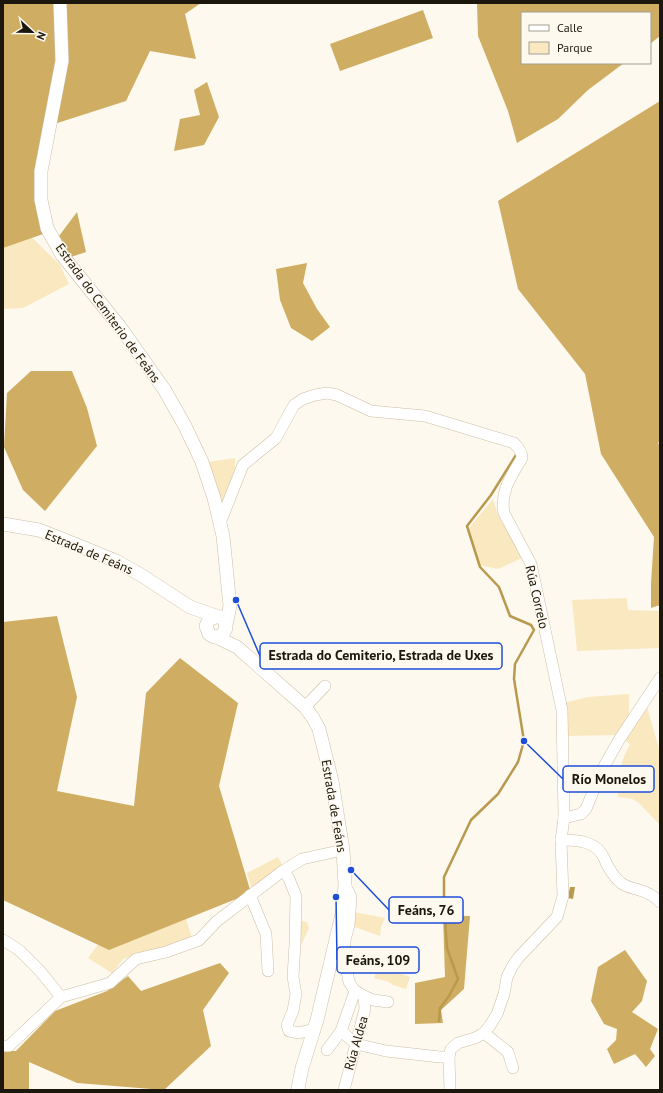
<svg xmlns="http://www.w3.org/2000/svg" width="663" height="1093" font-family="'PT Sans',sans-serif">
	<rect width="100%" height="100%" fill="#fef9ee"/>
	<!-- green -->
	<g fill="#fae8c0">
		<path d="M20 226 60 265 69 284 23 308 3 309V239Z"/>
		<path d="M235 458V476L223 507 208 462Z"/>
		<path d="M493 499 498 515 522 558 498 569 479 565 468 529Z"/>
		<path d="M627 598 628 610 660 611V648L577 651 572 600Z"/>
		<path d="M629 694V718L618 735 566 736 563 703 588 697Z"/>
		<path d="M647 707 660 752V825L638 802 632 799 618 797C618 776 620 762 630 744L625 740Z"/>
		<path d="M278 857 284 868 252 890 247 873Z"/>
		<path d="M135 895 179 897 192 938 165 949 146 952 123 959 112 973 88 958Z"/>
		<path d="M354 912 385 918 381 927 380 936 352 926Z"/>
		<path d="M297 920 307 922 309 928 299 950Z"/>
		<path d="M379 966 410 977 406 989 393 985 389 982 374 978Z"/>
	</g>
	<!-- forest -->
	<g fill="#cfae63">
		<path d="M3 3H201L185 14 196 59 150 51 126 101 48 126 46 233 3 248Z"/>
		<path d="M477 3H660V36L650 44V13H522V63H624L588 90 558 119 517 143 508 111 478 36Z"/>
		<path d="M423 10 433 38 340 71 330 44Z"/>
		<path d="M207 82 219 117 204 145 174 151 180 119 200 115 194 90Z"/>
		<path d="M660 101V440L658 443 660 446V605L651 608V583L654 537 601 454 585 374 518 289 498 201Z"/>
		<path d="M77 212 86 252 71 257 59 236Z"/>
		<path d="M307 263 303 283 317 309 330 327 312 341 291 328 280 300 276 269Z"/>
		<path d="M31 371H72L87 408 97 446 45 511 23 490 4 447 7 393Z"/>
		<path d="M57 616 77 697 57 791 134 806 146 693 180 658 238 703 219 786 251 893 109 950 3 900V622Z"/>
		<path d="M443 916H470L464 989 441 1010 443 1023 415 1024V983L445 977Z"/>
		<path d="M625 950 647 981 642 1001 632 1012 658 1029 650 1049 655 1056 646 1067 635 1054 614 1064 607 1049 616 1040 617 1029 604 1024 591 1001 598 967Z"/>
		<path d="M220 963 229 973 203 1010 211 1046 164 1090 77 1083 29 1062V1090H3V1051H16L55 1011 107 991 128 976 141 991Z"/>
	</g>
	<!-- water -->
	<path fill="#b9994e" d="M570 887H575L573 899 568 898Z"/>
	<g fill="none" stroke-linecap="round" stroke-linejoin="round">
		<!-- stream -->
		<path stroke="#b9994e" stroke-width="2.5" d="M439 1021 440 1008 449 996 458 979 447 948 444 904V877L471 820 498 794 518 762 524 741 514 679 515 664 534 630 531 625 510 616 499 587 480 567 467 526 491 495 516 455"/>
		<defs>
			<g id="minor">
				<path d="M220 523 243 465 276 438 294 405 303 399 315 395 327 393 337 395 371 411 425 416 514 443C519 448 522 452 522 458 511 477 500 491 504 513L531 564 562 710 564 818 561 840 563 896 557 917 518 958 512 967 507 977 504 994 497 1014 491 1024 484 1033 475 1038 458 1043 451 1049 449 1057 450 1090"/>
				<path d="M305 707 325 686"/>
				<path d="M564 818 581 814 586 809 602 770 619 740 660 678"/>
				<path d="M561 840C577 840 597 841 604 858 608 868 613 876 621 883 626 887 633 888 639 890 647 892 654 896 660 902"/>
				<path d="M284 871 289 879 296 896 295 944 293 977 296 994 293 1011 287 1025 289 1031 299 1033 314 1029"/>
				<path d="M345 885 351 897 349 925 345 940V960L349 982 355 991 364 996 373 1000 388 1002"/>
				<path d="M250 895 266 934 268 971"/>
				<path d="M3 940 19 950 40 971 61 997"/>
				<path d="M341 1031 356 1044 386 1051 440 1057H449"/>
				<path d="M484 1033 508 1052 513 1068"/>
				<path d="M3 1046H9L61 997 110 983 136 959 166 952 199 940 217 921 280 873 302 859 343 850"/>
				<path d="M327 1050 341 1031 355 991"/>
				<path d="M344 1090 365 1009 364 996"/>
			</g>
			<g id="tertiary">
				<path d="M60 3 62 61 41 171V200L47 228 62 255 120 327 164 389 185 426 202 462 214 498 223 536 230 606 226 625"/>
				<path d="M3 524 39 530 62 539 116 561 141 575 190 607 222 618 225 622 226 628 222 636 214 637 209 634 206 626 209 619 216 617"/>
				<path d="M216 637 237 647 305 707 313 718 319 729 332 781 343 850 345 885 343 910 338 931 317 1020 302 1068 298 1088 299 1090"/>
			</g>
		</defs>
		<!-- minor casing -->
		<use href="#minor" stroke="#cbbfa5" stroke-width="12"/>
		<!-- tertiary casing -->
		<use href="#tertiary" stroke="#cbbfa5" stroke-width="14"/>
		<!-- minor -->
		<use href="#minor" stroke="#fff" stroke-width="11"/>
		<!-- tertiary -->
		<use href="#tertiary" stroke="#fff" stroke-width="13"/>
	</g>
	<g text-anchor="middle" dominant-baseline="central" stroke-width="3" stroke-linejoin="round" paint-order="stroke">
		<!-- street labels -->
		<g font-size="13" fill="#1b170d" stroke="#fef9ee">
			<text transform="translate(108 313) rotate(54)">Estrada do Cemiterio de Feáns</text>
			<text transform="translate(89 552) rotate(23)">Estrada de Feáns</text>
			<text transform="translate(537 597) rotate(77)">Rúa Correlo</text>
			<text transform="translate(334 806) rotate(80)">Estrada de Feáns</text>
			<text transform="translate(356 1043) rotate(-74)">Rúa Aldea</text>
		</g>
	</g>
	<!-- callouts -->
	<path fill="none" stroke="#1d4ed8" stroke-width="1.5" d="M236 600L260 656M524 741L563 779M351 870L389 910M336 897L337 960"/>
	<g fill="#1d4ed8" stroke="#fef9ee" stroke-width="1.5">
		<circle cx="236" cy="600" r="4"/>
		<circle cx="524" cy="741" r="4"/>
		<circle cx="351" cy="870" r="4"/>
		<circle cx="336" cy="897" r="4"/>
	</g>
	<g fill="#fef9ee" stroke="#1d4ed8" stroke-width="1.5">
		<rect x="260" y="643" width="242" height="26" rx="4"/>
		<rect x="563" y="766" width="91" height="26" rx="4"/>
		<rect x="389" y="897" width="74" height="26" rx="4"/>
		<rect x="337" y="947" width="82" height="26" rx="4"/>
	</g>
	<g font-size="14" text-anchor="middle" font-weight="bold" fill="#1b170d">
		<text x="381" y="660">Estrada do Cemiterio, Estrada de Uxes</text>
		<text x="609" y="784">Río Monelos</text>
		<text x="426" y="915">Feáns, 76</text>
		<text x="378" y="965">Feáns, 109</text>
	</g>
	<!-- border -->
	<rect width="663" height="1093" fill="none" stroke="#1b170d" stroke-width="8"/>
	<!-- legend -->
	<rect x="521" y="12" width="130" height="52" fill="#fef9ee" stroke="#a39f94"/>
	<rect x="529" y="25" width="20" height="6" fill="#ffffff" stroke="#a39f94"/>
	<text x="557" y="32" font-size="12" fill="#1b170d">Calle</text>
	<rect x="529" y="42" width="20" height="12" fill="#fae8c0" stroke="#a39f94"/>
	<text x="557" y="52" font-size="12" fill="#1b170d">Parque</text>
	<!-- north arrow -->
	<g transform="translate(32 32) rotate(112)" stroke="#fef9ee" stroke-width="3" paint-order="stroke">
	<path d="M0-3L7 15L0 10L-7 15Z" fill="#1b170d"/>
	<text y="-6" font-size="11" font-weight="bold" text-anchor="middle" fill="#1b170d">N</text>
	</g>
</svg>
